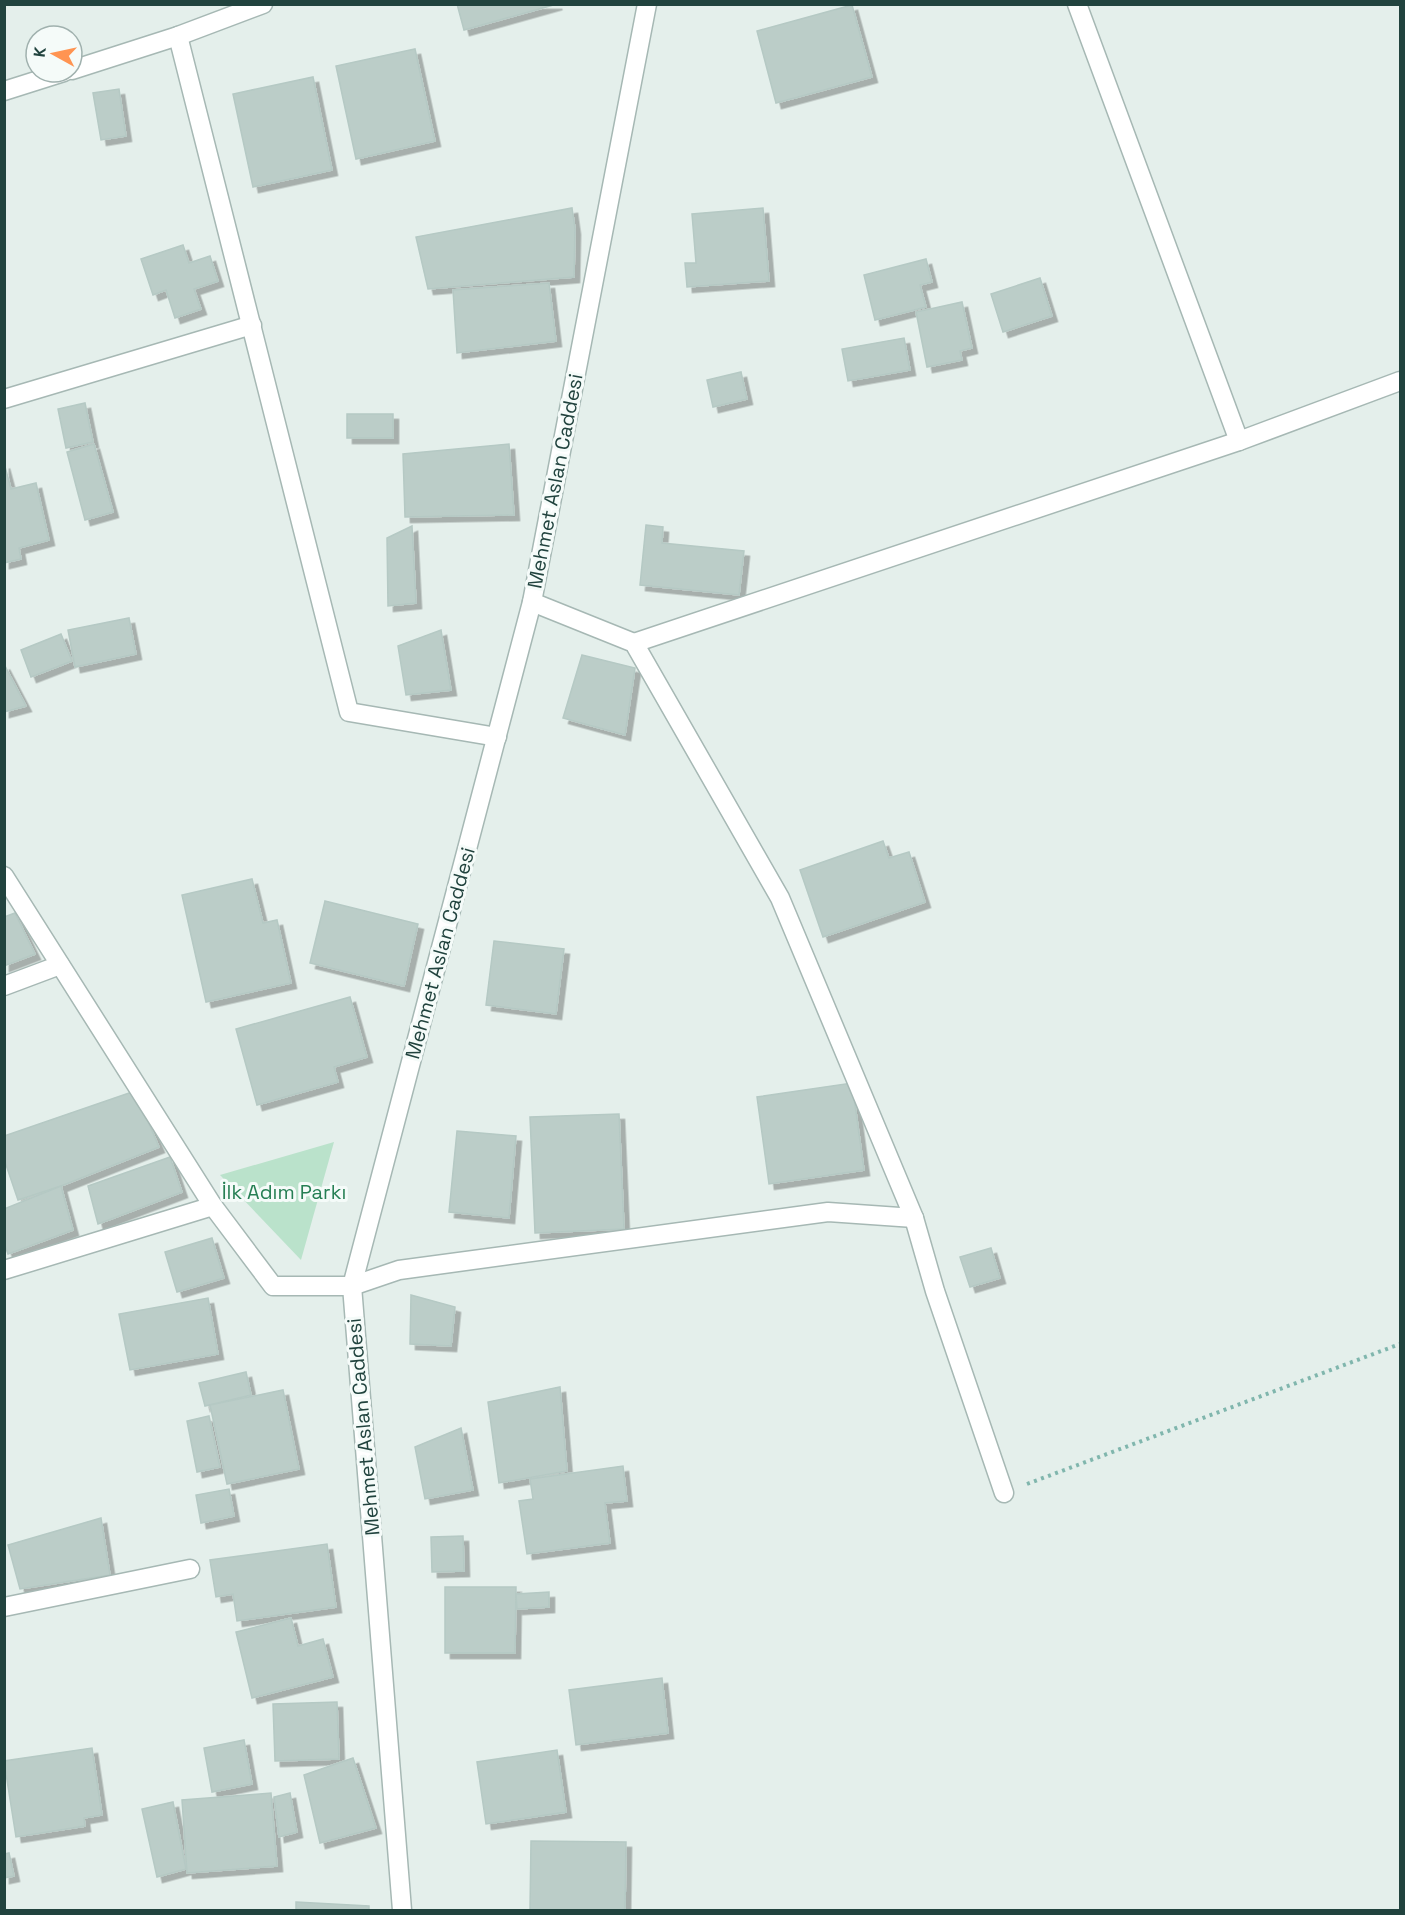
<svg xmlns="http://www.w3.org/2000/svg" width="1405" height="1915" font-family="'Space Grotesk',sans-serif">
	<defs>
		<filter id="shadow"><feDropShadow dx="5.5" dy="5.5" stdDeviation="0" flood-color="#0004"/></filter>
	</defs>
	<rect width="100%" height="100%" fill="#e4efeb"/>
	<!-- green -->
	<path fill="#bae2cb" d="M334 1142 301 1260 220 1175Z"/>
	<!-- building -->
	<g fill="#bbcdc8" stroke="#b5c9c4" stroke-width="1.5" filter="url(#shadow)">
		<path d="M457 4H557L464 30Z"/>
		<path d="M852 5 872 77 776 103 757 31Z"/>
		<path d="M415 49 435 141 356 159 336 66Z"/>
		<path d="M313 77 332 170 253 187 233 94Z"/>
		<path d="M119 89 126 136 101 140 93 93Z"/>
		<path d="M572 208 575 229 574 277 428 289 416 237Z"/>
		<path d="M763 208 769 281 687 287 685 263H696L692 214Z"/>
		<path d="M183 245 189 263 210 256 218 281 194 289 201 309 175 318 166 290 153 295 141 259Z"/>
		<path d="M926 259 932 282 920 285 926 307 875 320 864 275Z"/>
		<path d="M1040 278 1052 316 1003 332 991 294Z"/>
		<path d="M549 283 556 341 457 353 453 290Z"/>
		<path d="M962 302 972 348 960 351 962 360 927 367 916 312Z"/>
		<path d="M904 338 910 370 848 381 842 349Z"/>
		<path d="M741 372 747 399 713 407 707 380Z"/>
		<path d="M85 403 93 442 66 448 58 409Z"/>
		<rect x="347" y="414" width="46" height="24"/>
		<path d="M94 444 113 512 85 520 67 452Z"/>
		<path d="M509 444 514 515 405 517 403 454Z"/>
		<path d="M4 463 11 489 36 483 49 540 19 548 21 559 4 563Z"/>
		<path d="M646 525 663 527 662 543 744 551 739 595 640 585Z"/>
		<path d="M412 526 416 603 388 606 387 538Z"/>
		<path d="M129 618 136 654 75 667 68 630Z"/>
		<path d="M441 630 451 690 406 695 398 646Z"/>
		<path d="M61 634 72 661 31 677 21 650Z"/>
		<path d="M582 655 635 668 625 735 563 718Z"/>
		<path d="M4 664 26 706 4 712Z"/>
		<path d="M883 841 889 858 909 852 925 902 823 937 800 870Z"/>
		<path d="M252 879 263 923 277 920 291 983 206 1002 182 895Z"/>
		<path d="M325 901 418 924 404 986 310 963Z"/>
		<path d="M15 913 35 954 4 966V917Z"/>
		<path d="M494 941 564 949 556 1014 486 1005Z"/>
		<path d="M350 997 367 1057 334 1067 338 1082 257 1105 236 1029Z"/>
		<path d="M852 1083 864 1170 769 1184 757 1097Z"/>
		<path d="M135 1091 159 1147 61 1186 18 1200 4 1159V1136Z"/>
		<path d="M619 1114 624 1229 535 1233 530 1117Z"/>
		<path d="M457 1131 516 1136 509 1218 449 1212Z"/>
		<path d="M170 1157 182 1192 98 1224 88 1186Z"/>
		<path d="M61 1186 73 1230 8 1254 4 1243V1209Z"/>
		<path d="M212 1238 224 1278 177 1292 165 1252Z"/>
		<path d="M991 1248 1000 1278 970 1287 960 1257Z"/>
		<path d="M411 1295 455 1307 451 1346 410 1344Z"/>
		<path d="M208 1298 218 1354 130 1370 119 1314Z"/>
		<path d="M246 1372 251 1395 205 1406 199 1383Z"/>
		<path d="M560 1387 567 1471 499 1483 488 1402Z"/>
		<path d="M283 1390 299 1469 227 1484 210 1405Z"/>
		<path d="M209 1416 220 1467 197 1472 187 1421Z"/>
		<path d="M461 1428 473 1490 425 1499 415 1447Z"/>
		<path d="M623 1466 627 1501 605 1503 610 1543 527 1554 519 1501 533 1499 530 1479Z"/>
		<path d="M229 1489 234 1516 201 1523 196 1495Z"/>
		<path d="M101 1518 110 1575 20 1589 8 1545Z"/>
		<path d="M463 1536 464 1571 432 1572 431 1537Z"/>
		<path d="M327 1544 336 1607 237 1621 233 1594 216 1597 210 1560Z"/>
		<path d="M445 1587H516L515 1653H445Z"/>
		<path d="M549 1592V1607L517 1609 516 1594Z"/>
		<path d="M291 1618 298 1646 323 1639 333 1677 252 1698 236 1632Z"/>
		<path d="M662 1678 668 1733 576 1745 569 1690Z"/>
		<path d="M337 1702 339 1759 275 1761 273 1704Z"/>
		<path d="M244 1740 252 1784 212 1792 204 1748Z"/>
		<path d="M92 1748 102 1815 84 1818 85 1826 16 1837 4 1761Z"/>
		<path d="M557 1750 566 1812 486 1824 477 1762Z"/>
		<path d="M353 1758 376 1828 320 1843 304 1775Z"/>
		<path d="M271 1793 277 1866 187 1873 182 1800Z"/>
		<path d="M290 1793 297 1832 279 1837 274 1797Z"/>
		<path d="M173 1802 186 1869 157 1877 142 1809Z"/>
		<path d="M531 1841 626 1842 625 1910H530Z"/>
		<path d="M9 1853 14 1876 4 1878V1854Z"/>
		<path d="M296 1902 369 1906V1910H296Z"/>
	</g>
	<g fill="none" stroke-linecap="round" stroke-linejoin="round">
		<defs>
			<g id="minor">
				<path d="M1077 4 1239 441"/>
				<path d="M178 36 349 712 497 737"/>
				<path d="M72 70 178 36 263 4"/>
				<path d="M4 91 64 72"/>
				<path d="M4 399 252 325"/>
				<path d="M532 602 634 643 780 898 914 1218 935 1291 1004 1493"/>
				<path d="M634 643 1239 441 1400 381"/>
				<path d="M4 876 213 1206 273 1286H352L399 1270 828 1212 914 1218"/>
				<path d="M4 986 60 965"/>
				<path d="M4 1270 213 1206"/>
				<path d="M4 1607 190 1569"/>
				<path d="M402 1910 352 1286 532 602 647 4"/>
			</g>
		</defs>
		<!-- minor casing -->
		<use href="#minor" stroke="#a6b8b4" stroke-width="21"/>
		<!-- path -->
		<path stroke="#80b6ad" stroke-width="4" stroke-dasharray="3 4.5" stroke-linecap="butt" d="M1027 1484 1400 1344"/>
		<!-- minor -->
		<use href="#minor" stroke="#fff" stroke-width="18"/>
	</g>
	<g text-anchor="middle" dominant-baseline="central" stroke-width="6" stroke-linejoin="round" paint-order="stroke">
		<!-- street labels -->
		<g font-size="20" fill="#21433e" stroke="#f5fbf9">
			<text transform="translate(555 481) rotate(-79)">Mehmet Aslan Caddesi</text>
			<text transform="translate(440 953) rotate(-75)">Mehmet Aslan Caddesi</text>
			<text transform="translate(363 1427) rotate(-95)">Mehmet Aslan Caddesi</text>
		</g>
		<!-- park labels -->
		<g font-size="20" fill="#267f54" stroke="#f5fbf9">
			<text x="284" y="1192">İlk Adım Parkı</text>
		</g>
	</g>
	<!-- border -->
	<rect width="1405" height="1915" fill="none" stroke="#21433e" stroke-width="12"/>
	<!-- north arrow -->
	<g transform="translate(54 54) rotate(278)"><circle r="28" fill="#f5fbf9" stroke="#a0b1ae" stroke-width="1.5"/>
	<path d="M0-4.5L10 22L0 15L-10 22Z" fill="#ff9452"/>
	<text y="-9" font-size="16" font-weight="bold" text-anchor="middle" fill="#21433e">K</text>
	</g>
</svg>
